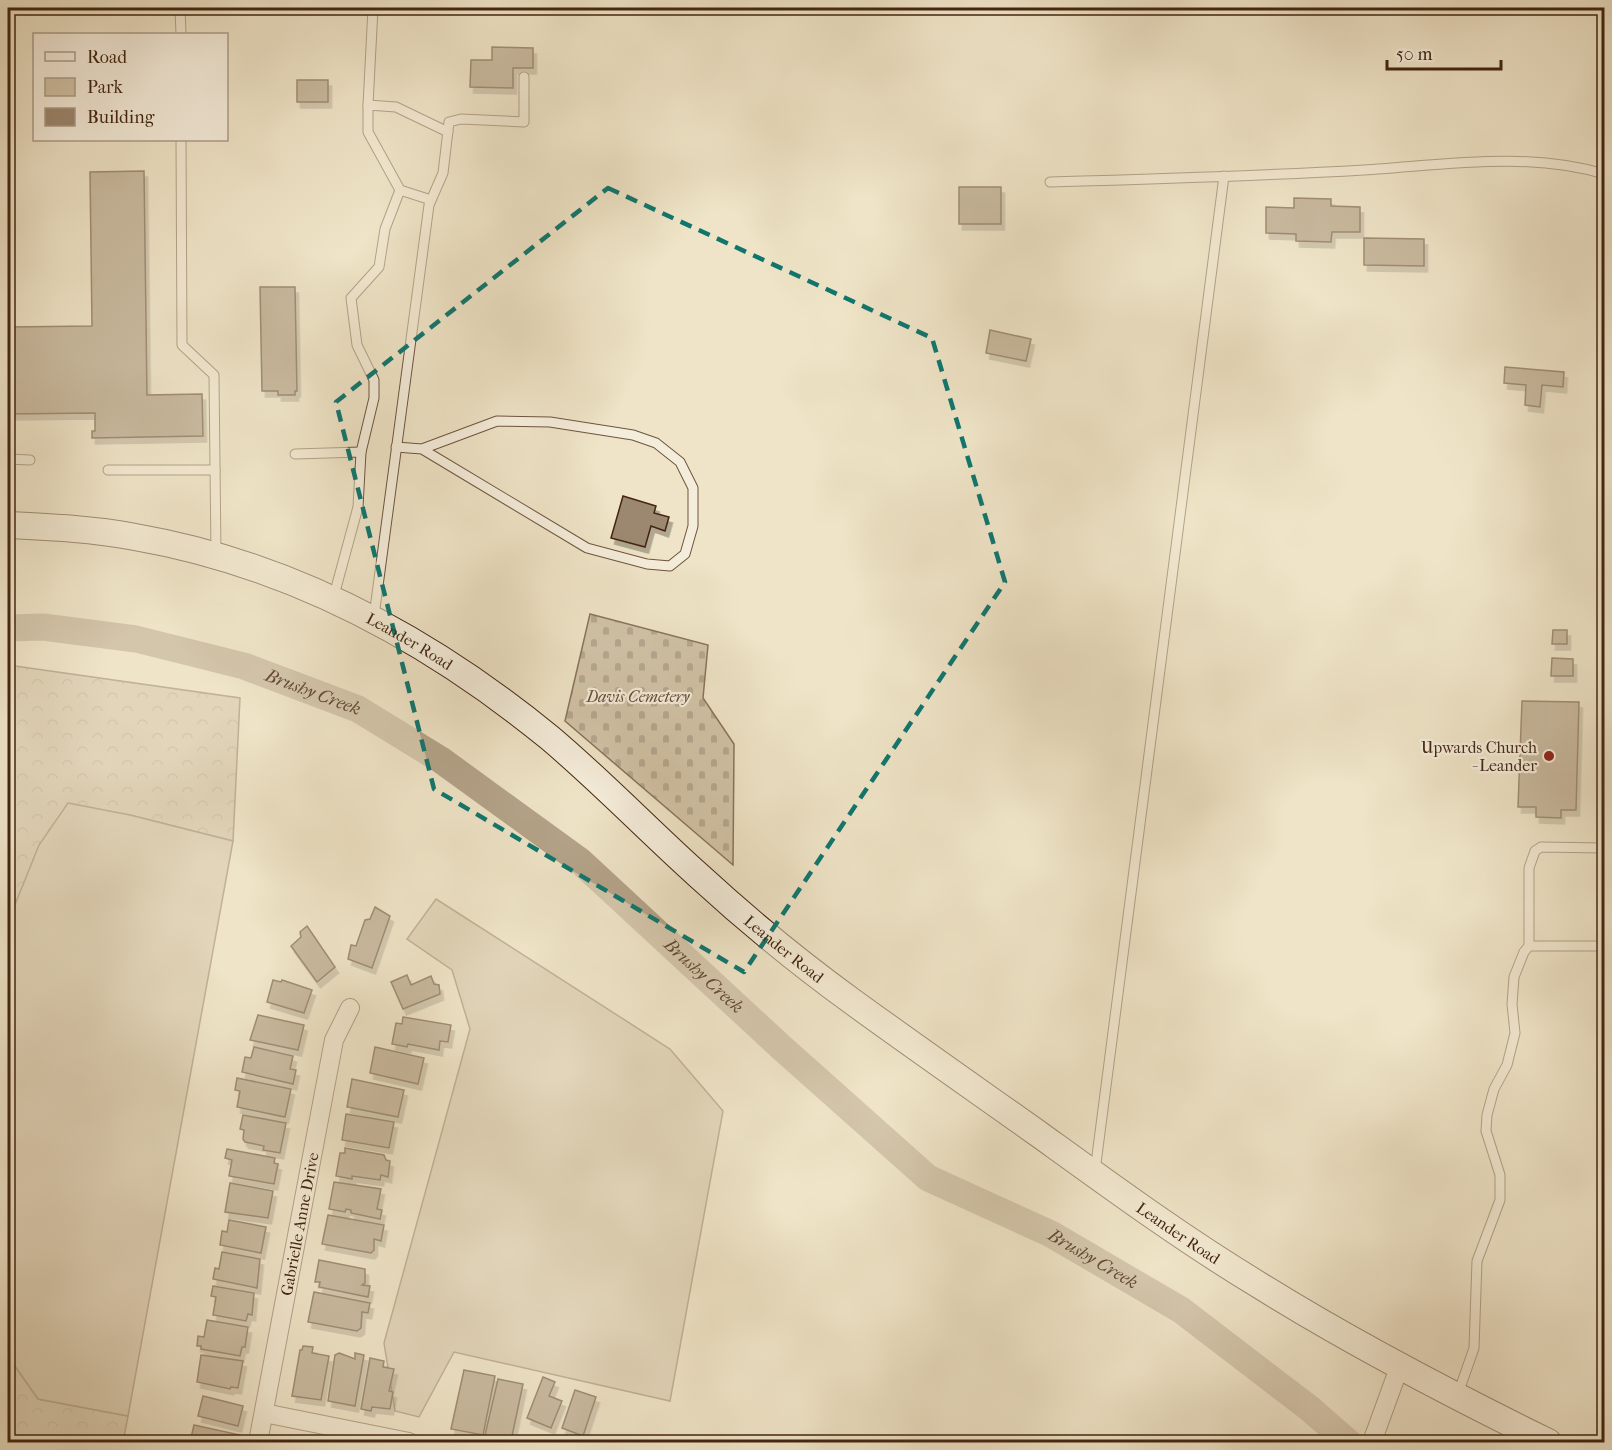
<svg xmlns="http://www.w3.org/2000/svg" width="1612" height="1450" font-family="'IM FELL French Canon',serif">
	<defs>
		<pattern id="forest-crowns" width="20" height="18" patternUnits="userSpaceOnUse" patternTransform="scale(1.5)"><rect width="20" height="18" fill="#d2c4a8"/><path d="M2 6a3 3 0 1 1 6 0M12 15a3 3 0 1 1 6 0" fill="none" stroke="#b6a890"/></pattern>
		<pattern id="cemetery-stones" width="16" height="16" patternUnits="userSpaceOnUse" patternTransform="scale(1.5)"><rect width="16" height="16" fill="#d2c4a8"/><path d="M2 7V4a2 2 0 0 1 4 0v3zM10 15v-3a2 2 0 0 1 4 0v3z" fill="#b6a890"/></pattern>
		<filter id="shadow"><feDropShadow dx="3.5" dy="6" stdDeviation="0" flood-color="#0004"/></filter>
	</defs>
	<rect width="100%" height="100%" fill="#efe4c7"/>
	<filter id="stains"><feTurbulence type="fractalNoise" baseFrequency=".00333" numOctaves="4"/><feColorMatrix values="0 0 0 0 .2 0 0 0 0 .09 0 0 0 0 .02 0 0 0 .5 -.17"/></filter>
	<radialGradient id="worn" r=".72"><stop offset=".6" stop-color="#630" stop-opacity="0"/><stop offset="1" stop-color="#630" stop-opacity=".3"/></radialGradient>
	<!-- forest -->
	<g fill="url(#forest-crowns)" stroke="#8a745c" stroke-width="1.5">
		<path d="M8 665 240 698 233 841 130 815 8 925Z"/>
		<path d="M8 1356 38 1399 128 1416 123 1442H8Z"/>
	</g>
	<!-- cemetery -->
	<path fill="url(#cemetery-stones)" stroke="#8a745c" stroke-width="1.5" d="M590 614 708 645 703 698 734 744 733 865 565 721Z"/>
	<!-- park -->
	<g fill="#d2c4a8" stroke="#8a745c" stroke-width="1.5">
		<path d="M68 803 130 815 233 841 128 1416 38 1399 8 1356V922L39 845Z"/>
		<path d="M436 899 670 1049 723 1111 670 1401 454 1352 419 1417 395 1411 384 1343 470 1029 452 970 407 939Z"/>
	</g>
	<g fill="none" stroke-linecap="round" stroke-linejoin="round">
		<!-- river -->
		<path stroke="#b4a389" stroke-width="27" id="s1" d="M8 628 43 627 136 639 244 666 358 709 441 760 580 861 782 1048 928 1178 1051 1234 1181 1310 1309 1408 1348 1442"/>
	</g>
	<!-- building -->
	<g fill="#9c8870" stroke="#422511" stroke-width="1.5" filter="url(#shadow)">
		<path d="M492 47 533 48V68H513V88L470 87 471 60H492Z"/>
		<rect x="297" y="80" width="31" height="22"/>
		<path d="M144 171 147 395 202 394 203 436 92 438V431H95V413L8 414V327L92 326 90 172Z"/>
		<rect x="959" y="187" width="42" height="37"/>
		<path d="M1294 198 1331 199V206L1360 207V232H1332L1331 242 1296 241V234L1266 233V207L1294 208Z"/>
		<path d="M1364 238 1424 239V266L1364 265Z"/>
		<path d="M260 287H295L297 391H295V395H278V391H262Z"/>
		<path d="M990 330 1031 339 1026 361 986 353Z"/>
		<path d="M1505 367 1564 372 1563 387 1542 385 1540 407 1525 405 1526 385 1504 383Z"/>
		<path d="M623 496 656 506 654 513 669 517 665 531 651 526 645 547 611 538Z"/>
		<path d="M1553 630H1567V644H1552Z"/>
		<path d="M1552 658 1573 659V676H1551Z"/>
		<path d="M1522 701 1579 702 1576 810H1561V818L1536 817V807H1518Z"/>
		<path d="M375 907 390 916 372 968 348 959 351 945 356 946 365 920 370 919Z"/>
		<path d="M307 926 335 967 317 982 291 946 301 937 300 932Z"/>
		<path d="M407 975 411 985 431 976 434 984 439 985 440 994 403 1009 391 982Z"/>
		<path d="M273 980 281 982 282 980 312 990 304 1013 267 1002Z"/>
		<path d="M258 1015 304 1025 298 1050 250 1040Z"/>
		<path d="M403 1017 451 1025 448 1042 440 1041 439 1050 408 1044 407 1047 392 1044 396 1023 402 1024Z"/>
		<path d="M254 1047 293 1056 290 1069 296 1070 293 1084 242 1072 245 1057 251 1058Z"/>
		<path d="M375 1047 424 1058 418 1084 370 1073Z"/>
		<path d="M237 1078 291 1089 285 1117 237 1107 240 1091 235 1090Z"/>
		<path d="M352 1079 404 1090 398 1117 347 1107Z"/>
		<path d="M346 1114 394 1122 389 1148 342 1140Z"/>
		<path d="M243 1115 286 1123 280 1153 263 1150 264 1146 245 1142 243 1139 244 1130 240 1129Z"/>
		<path d="M345 1148 384 1155 386 1160 390 1161 388 1177 381 1175 380 1180 352 1176V1179L336 1176 340 1153H345Z"/>
		<path d="M227 1149 275 1158 274 1163 278 1164 274 1184 229 1176 232 1160 225 1158Z"/>
		<path d="M334 1182 381 1189 377 1209 382 1210 380 1219 351 1213V1210L346 1209 345 1212 329 1209Z"/>
		<path d="M230 1183 273 1191 268 1218 225 1212Z"/>
		<path d="M328 1215 384 1225 381 1241 374 1239V1250L371 1253 322 1244Z"/>
		<path d="M229 1220 266 1227 261 1253 220 1245 222 1231 227 1232Z"/>
		<path d="M222 1252 260 1259 257 1288 213 1279 215 1268 219 1269Z"/>
		<path d="M319 1260 365 1269V1283L362 1285 370 1286 368 1297 319 1287 320 1282H315Z"/>
		<path d="M213 1286 254 1293 252 1315 248 1314 246 1321 213 1315 216 1297 211 1296Z"/>
		<path d="M314 1292 370 1303 368 1313 362 1312 361 1328 357 1331 308 1322Z"/>
		<path d="M207 1320 248 1327 245 1347H242L240 1356 201 1349V1346H197L198 1336 204 1337Z"/>
		<path d="M303 1346 313 1347 312 1353 329 1356 321 1400 292 1396 300 1350H302Z"/>
		<path d="M339 1353 355 1359V1353L364 1355 355 1406 328 1401 335 1355Z"/>
		<path d="M201 1355 243 1361 238 1388 231 1387 230 1389 197 1382Z"/>
		<path d="M370 1358 384 1361 383 1367 394 1369 389 1391 393 1392 390 1409 372 1407 371 1411 361 1409Z"/>
		<path d="M464 1370 495 1376 483 1435 451 1429Z"/>
		<path d="M543 1377 555 1382 549 1396 562 1401 551 1428 527 1418Z"/>
		<path d="M498 1379 523 1384 511 1441 485 1435Z"/>
		<path d="M575 1390 596 1397 583 1436 562 1428Z"/>
		<path d="M203 1396 243 1406 238 1426 198 1416Z"/>
		<path d="M194 1425 240 1435 238 1442H190Z"/>
		<path d="M634 1436 635 1442H598V1440Z"/>
	</g>
	<g fill="none" stroke-linecap="round" stroke-linejoin="round">
		<defs>
			<g id="service">
				<path d="M180 8 181 34"/>
				<path d="M368 105 373 8"/>
				<path d="M181 140 182 345 214 375 216 555"/>
				<path d="M1050 182C1155 179 1260 176 1364 170 1443 165 1527 151 1604 174"/>
				<path d="M431 200 400 190 368 132V105L396 107 448 132"/>
				<path d="M396 447 422 449 497 421 550 422 633 435 656 443 680 462 693 488V526L685 554 670 566 647 564 587 548 422 449"/>
				<path d="M361 452 374 398V380L357 345 351 298 379 267 385 229 400 190"/>
				<path d="M295 454 361 452 358 507 333 599"/>
				<path d="M8 459 30 460"/>
				<path d="M108 470H215"/>
				<path d="M374 616 429 205 443 173 449 122 461 119 524 122V77"/>
				<path d="M1529 946H1604"/>
				<path d="M1095 1171 1224 176"/>
				<path d="M1458 1394 1474 1348 1477 1261 1500 1200V1175L1486 1131 1487 1115 1494 1089 1507 1065 1515 1033 1512 1004 1514 977 1524 952 1529 946V868L1535 851 1541 847 1604 848"/>
			</g>
			<g id="minor">
				<path d="M264 1413 409 1442"/>
				<path id="s2" d="M258 1442 334 1040 350 1008"/>
				<path d="M1372 1442 1400 1365"/>
			</g>
			<g id="secondary">
				<path id="s3" d="M8 525C50 527 93 529 135 537 290 564 429 639 550 738 601 781 648 830 698 875 747 920 799 963 853 1002 915 1047 978 1091 1040 1135 1112 1187 1183 1239 1259 1285 1352 1343 1450 1394 1548 1442"/>
			</g>
		</defs>
		<!-- service casing -->
		<use href="#service" stroke="#6d553e" stroke-width="11"/>
		<!-- minor casing -->
		<use href="#minor" stroke="#6d553e" stroke-width="20"/>
		<!-- secondary casing -->
		<use href="#secondary" stroke="#422511" stroke-width="28"/>
		<!-- service -->
		<use href="#service" stroke="#f5eddb" stroke-width="9"/>
		<!-- minor -->
		<use href="#minor" stroke="#f5eddb" stroke-width="18"/>
		<!-- secondary -->
		<use href="#secondary" stroke="#f5eddb" stroke-width="26"/>
	</g>
	<!-- marked area -->
	<path d="M0 0H1612V1450H0ZM608 188 932 338 1005 582 744 972 434 789 336 402Z" fill="#efe4c7" fill-opacity=".55" fill-rule="evenodd"/>
	<path fill="none" stroke="#0f766e" stroke-width="4.5" stroke-dasharray="12 8" stroke-linejoin="round" d="M608 188 932 338 1005 582 744 972 434 789 336 402Z"/>
	<!-- markers -->
	<circle fill="#8f2418" stroke="#f5eddb" stroke-width="2" cx="1549" cy="756" r="6"/>
	<g text-anchor="middle" dominant-baseline="central" stroke-width="4.5" stroke-linejoin="round" paint-order="stroke">
		<!-- street labels -->
		<g font-size="16" fill="#422511" stroke="#f5eddb">
			<text stroke="none"><textPath href="#s3" startOffset="423">Leander Road</textPath></text>
			<text stroke="none"><textPath href="#s3" startOffset="909">Leander Road</textPath></text>
			<text stroke="none"><textPath href="#s2" startOffset="222">Gabrielle Anne Drive</textPath></text>
			<text stroke="none"><textPath href="#s3" startOffset="1395">Leander Road</textPath></text>
		</g>
		<!-- park labels -->
		<g font-size="16" font-style="italic" fill="#664d37" stroke="#f5eddb">
			<text x="638" y="696">Davis Cemetery</text>
		</g>
		<!-- poi labels -->
		<g font-size="16" fill="#422511" stroke="#f5eddb" text-anchor="end">
			<text x="1537" y="747">Upwards Church<tspan x="1537" dy="18">- Leander</tspan></text>
		</g>
		<!-- water labels -->
		<g font-size="18" font-style="italic" fill="#644b35" stroke="#f5eddb">
			<text stroke="none"><textPath href="#s1" startOffset="314">Brushy Creek</textPath></text>
			<text stroke="none"><textPath href="#s1" startOffset="800">Brushy Creek</textPath></text>
			<text stroke="none"><textPath href="#s1" startOffset="1286">Brushy Creek</textPath></text>
		</g>
	</g>
	<!-- margin -->
	<rect width="1612" height="1450" fill="none" stroke="#efe4c7" stroke-width="30"/>
	<rect x="9" y="9" width="1594" height="1432" fill="none" stroke="#422511" stroke-width="3"/>
	<rect x="15" y="15" width="1582" height="1420" fill="none" stroke="#422511" stroke-width="1.5"/>
	<!-- legend -->
	<rect x="33" y="33" width="195" height="108" fill="#f5eddb" stroke="#ad9d8a" stroke-width="1.5"/>
	<rect x="45" y="52" width="30" height="9" fill="#f5eddb" stroke="#ad9d8a" stroke-width="1.5"/>
	<text x="87" y="63" font-size="18" fill="#422511">Road</text>
	<rect x="45" y="78" width="30" height="18" fill="#d2c4a8" stroke="#ad9d8a" stroke-width="1.5"/>
	<text x="87" y="93" font-size="18" fill="#422511">Park</text>
	<rect x="45" y="108" width="30" height="18" fill="#9c8870" stroke="#ad9d8a" stroke-width="1.5"/>
	<text x="87" y="123" font-size="18" fill="#422511">Building</text>
	<!-- scale -->
	<path d="M1387 60v9h114v-9" fill="none" stroke="#422511" stroke-width="3"/>
	<text x="1396" y="60" font-size="18" fill="#422511" stroke="#f5eddb" stroke-width="4.5" paint-order="stroke">50 m</text>
	<rect width="100%" height="100%" filter="url(#stains)"/>
	<rect width="100%" height="100%" fill="url(#worn)"/>
</svg>
